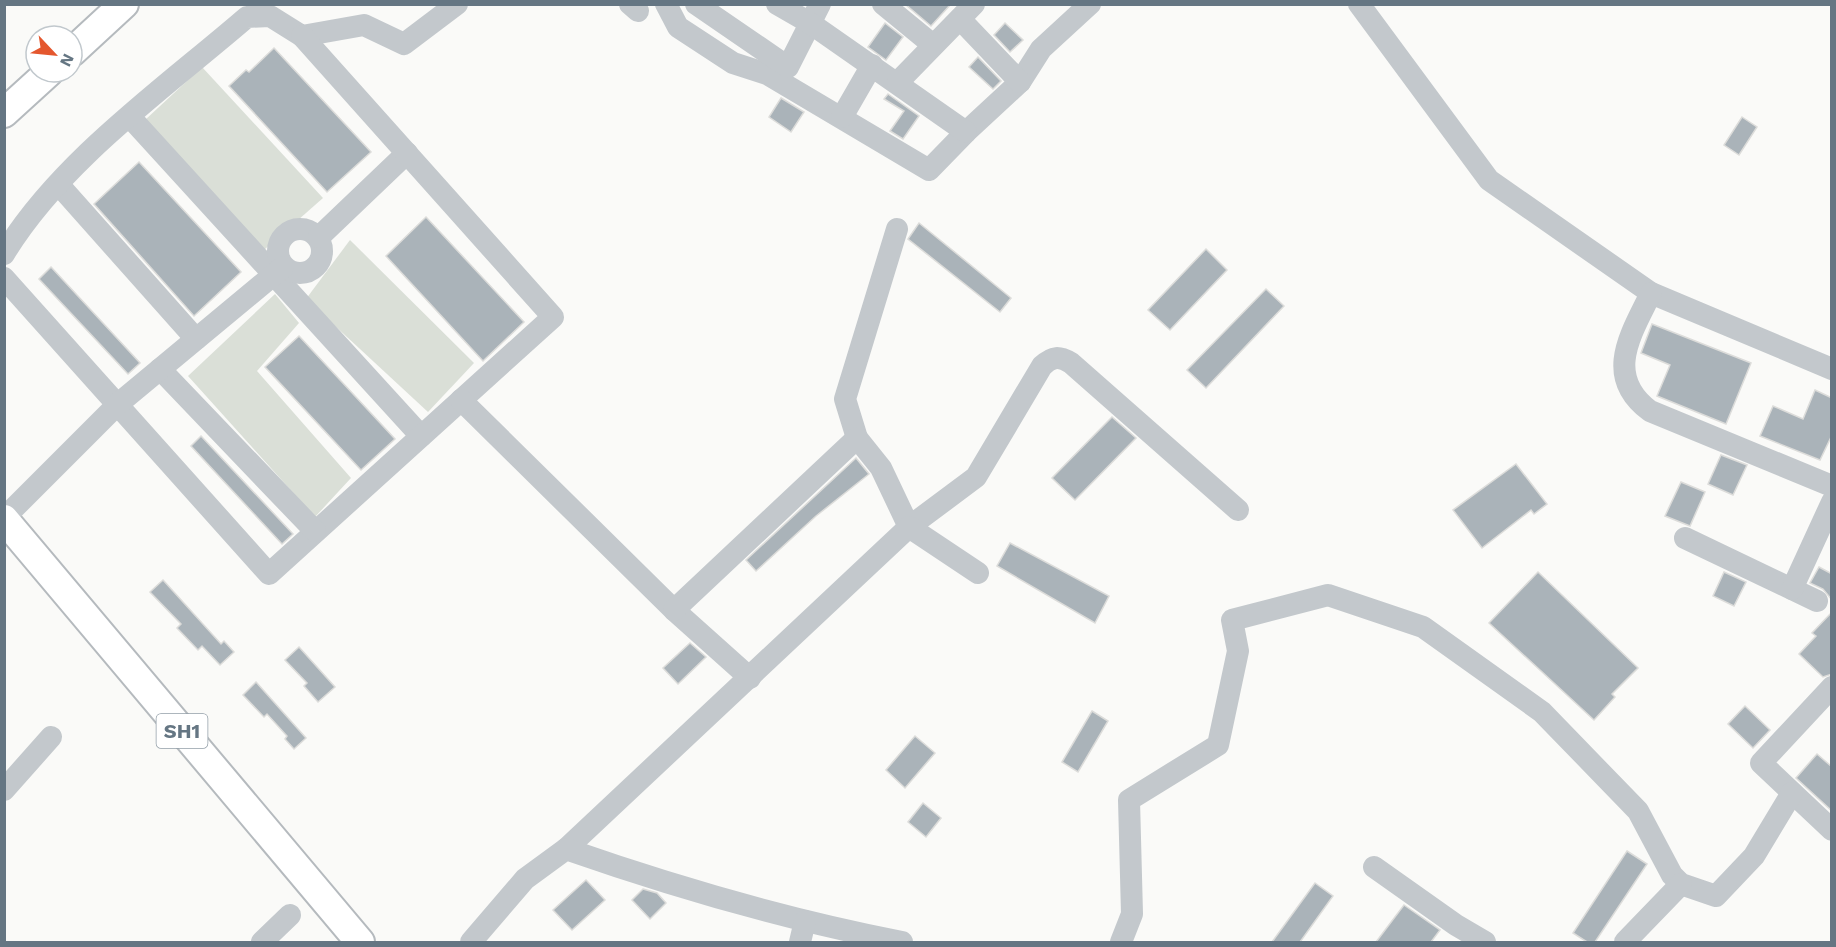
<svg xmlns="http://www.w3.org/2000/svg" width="1836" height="947" font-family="'Work Sans',sans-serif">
	<rect width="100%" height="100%" fill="#fafaf8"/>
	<!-- green -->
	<g fill="#dadfd7">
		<path d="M202 67 323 198 264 250 145 120Z"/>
		<path d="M350 240 474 363 428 412 306 299Z"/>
		<path d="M275 294 299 323 257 371 351 478 315 517 188 376Z"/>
	</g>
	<!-- building -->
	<g fill="#aab3b9" stroke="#dcdcda" stroke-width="1.5">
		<path d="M905 4H951L931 26Z"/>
		<path d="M885 23 903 37 886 60 868 47Z"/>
		<path d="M1005 23 1023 40 1010 52 994 35Z"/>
		<path d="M274 48 371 152 327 192 229 86 246 70 249 72Z"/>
		<path d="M978 57 1001 81 993 89 969 67Z"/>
		<path d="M888 94 919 116 903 139 890 131 904 111 884 99Z"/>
		<path d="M781 98 804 112 791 132 769 117Z"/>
		<path d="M1742 117 1757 127 1739 155 1724 145Z"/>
		<path d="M139 162 241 272 194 316 94 204Z"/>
		<path d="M426 217 524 322 483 361 386 256Z"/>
		<path d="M919 223 1011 298 1000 312 908 239Z"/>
		<path d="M1206 249 1227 270 1170 330 1148 310Z"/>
		<path d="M51 267 140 363 128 374 39 279Z"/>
		<path d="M1266 289 1284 306 1206 388 1187 370Z"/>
		<path d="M1652 324 1751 363 1726 424 1657 396 1670 365 1641 353Z"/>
		<path d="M299 336 395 439 361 470 265 367Z"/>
		<path d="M1815 390 1832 398V435L1820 460 1760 436 1773 406 1803 419Z"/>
		<path d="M1112 417 1136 438 1075 500 1052 478Z"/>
		<path d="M201 436 293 534 282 544 191 446Z"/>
		<path d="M1721 455 1747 465 1733 495 1708 484Z"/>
		<path d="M856 458 869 474 816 516 756 571 746 560Z"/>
		<path d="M1516 464 1547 504 1534 514 1531 510 1482 548 1453 510Z"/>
		<path d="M1681 482 1705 492 1690 526 1665 516Z"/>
		<path d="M1010 543 1109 596 1095 623 997 566Z"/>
		<path d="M1819 567 1832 574V600L1823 589 1810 583Z"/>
		<path d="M1538 572 1638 668 1612 694 1615 697 1594 720 1489 623Z"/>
		<path d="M1724 572 1746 582 1734 606 1713 596Z"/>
		<path d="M163 580 221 644 224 641 234 652 220 665 202 646 198 650 177 628 181 624 150 592Z"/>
		<path d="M1832 612V674L1823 677 1799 654 1816 636 1812 633Z"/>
		<path d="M690 643 706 657 678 684 663 668Z"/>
		<path d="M299 647 335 687 318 702 304 686 307 683 285 660Z"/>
		<path d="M256 682 306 738 294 749 285 739 287 736 267 714 264 717 243 695Z"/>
		<path d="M1745 706 1770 730 1753 748 1728 724Z"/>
		<path d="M1092 711 1108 721 1078 772 1062 762Z"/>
		<path d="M915 736 935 753 905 788 886 770Z"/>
		<path d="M1817 754 1832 767V811L1796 778Z"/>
		<path d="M923 803 941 818 926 837 908 822Z"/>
		<path d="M1627 851 1647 864 1595 942H1587L1573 933Z"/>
		<path d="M586 880 605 900 572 930 553 910Z"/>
		<path d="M1315 883 1333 896 1300 942H1272Z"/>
		<path d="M643 889 657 893 666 903 650 919 632 900Z"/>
		<path d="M1404 905 1440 930 1431 942H1376Z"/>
	</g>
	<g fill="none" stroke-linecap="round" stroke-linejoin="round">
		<defs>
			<g id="major">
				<path d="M72 52 124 4"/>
				<path d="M4 113 49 72"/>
				<path d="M4 519 360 942"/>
			</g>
		</defs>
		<!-- major casing -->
		<use href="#major" stroke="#b5babe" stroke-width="32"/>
		<!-- minor -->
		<g stroke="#c3c8cc" stroke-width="22">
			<path d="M630 4 638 11"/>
			<path d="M666 4 678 27 733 63 767 74 929 170 966 132 1020 82 1041 49 1090 4"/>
			<path d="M696 4 788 67 820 4"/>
			<path d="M777 4 810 23 966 132"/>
			<path d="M883 4 933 45"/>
			<path d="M1359 4 1489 180 1651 293 1832 369"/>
			<path d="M960 19 1020 82"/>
			<path d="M898 82 974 4"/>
			<path d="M130 117 421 436"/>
			<path d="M842 117 872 65"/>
			<path d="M59 185 196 339"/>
			<circle cx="300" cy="251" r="22"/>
			<path d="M319 237 407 153"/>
			<path d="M4 254C60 161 166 87 247 17L270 16 302 36 364 25 404 44 457 4"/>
			<path d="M4 278 269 574 553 317 302 36"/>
			<path d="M1651 293C1631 334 1603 376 1650 411L1832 486"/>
			<path d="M160 369 315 531"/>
			<path d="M461 400 674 610 750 678"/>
			<path d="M857 438 845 399 897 229"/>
			<path d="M4 518 118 404 283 267"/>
			<path d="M1685 538 1817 601"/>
			<path d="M1792 589 1832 502"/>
			<path d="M674 610 857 438 881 468 909 527 976 477 1042 366C1053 356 1059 356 1071 363L1238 510"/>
			<path d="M1832 687 1761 763 1832 830"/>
			<path d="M4 790 51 737"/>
			<path d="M566 849 909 527 978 573"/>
			<path d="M1374 867 1456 925 1485 942"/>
			<path d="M262 942 290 915"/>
			<path d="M471 942 525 879 566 849C675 887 788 920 902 942"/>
			<path d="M800 942 805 921"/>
			<path d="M1121 942 1132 914 1129 800 1218 745 1238 651 1232 620 1328 595 1423 627 1542 712 1638 811 1672 875 1681 884 1716 896 1754 856 1792 793"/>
			<path d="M1625 942 1681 884"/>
		</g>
		<!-- major -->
		<use href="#major" stroke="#fff" stroke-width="28"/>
	</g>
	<g text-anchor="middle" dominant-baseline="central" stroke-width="6" stroke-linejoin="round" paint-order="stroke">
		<!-- shield labels -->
		<rect fill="#fff" stroke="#939fa8" stroke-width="1.5" x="156.5" y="714" width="51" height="34" rx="4.5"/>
		<g font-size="20" font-weight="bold" fill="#657683">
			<text x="182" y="731">SH1</text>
		</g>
	</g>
	<!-- border -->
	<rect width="1836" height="947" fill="none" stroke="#657683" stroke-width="12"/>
	<!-- north arrow -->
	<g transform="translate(54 54) rotate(116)"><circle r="28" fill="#ffffff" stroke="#c1c8cd" stroke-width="1.5"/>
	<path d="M0-4.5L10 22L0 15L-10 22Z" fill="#e4572e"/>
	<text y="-9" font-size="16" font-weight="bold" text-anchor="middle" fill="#657683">N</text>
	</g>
</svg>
